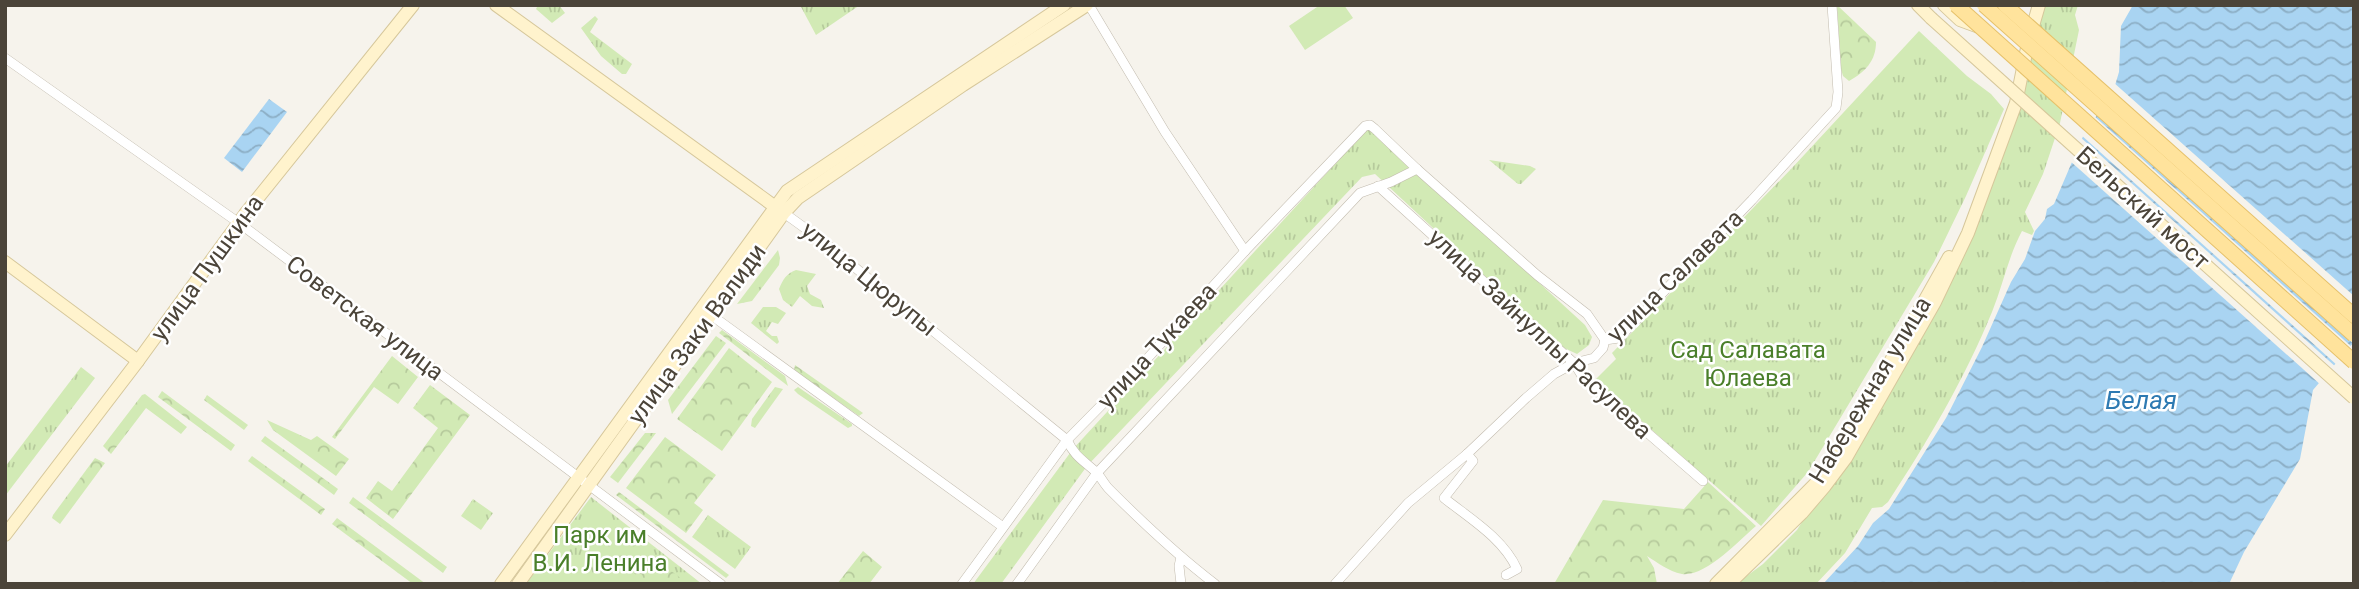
<svg xmlns="http://www.w3.org/2000/svg" width="2359" height="589" font-family="Roboto,sans-serif">
	<defs>
		<pattern id="grass-tufts" width="24" height="20" patternUnits="userSpaceOnUse" patternTransform="scale(1.75)"><rect width="24" height="20" fill="#d2eab5"/><path d="M3 7l-1-3M5 7V3M7 7l1-3M15 17l-1-3M17 17v-4M19 17l1-3" fill="none" stroke="#b6ca9c"/></pattern>
		<pattern id="forest-crowns" width="20" height="18" patternUnits="userSpaceOnUse" patternTransform="scale(1.75)"><rect width="20" height="18" fill="#d2eab5"/><path d="M2 6a3 3 0 1 1 6 0M12 15a3 3 0 1 1 6 0" fill="none" stroke="#b6ca9c"/></pattern>
		<pattern id="water-waves" width="16" height="10" patternUnits="userSpaceOnUse" patternTransform="scale(1.75)"><rect width="16" height="10" fill="#a9d4f2"/><path d="M0 5q4-4 8 0t8 0" fill="none" stroke="#8caec5"/></pattern>
	</defs>
	<rect width="100%" height="100%" fill="#f6f3ec"/>
	<!-- grass -->
	<g fill="url(#grass-tufts)">
		<path d="M538 5H559L565 13 552 23 536 9Z"/>
		<path d="M800 5H860L816 35Z"/>
		<path d="M2045 5H2078L2075 15 2079 30 2060 123 2043 174 2025 212 2034 231 2032 235 2022 231C2008 257 2003 285 1992 312 1965 378 1927 443 1888 502L1882 507 1872 508 1845 553 1816 584H1736L1763 564 1797 530 1940 304 2033 45Z"/>
		<path d="M595 16 598 19 590 32 632 64 626 74H622L601 56 581 28Z"/>
		<path d="M1919 31 1967 76 1991 94 2004 109 1966 196 1934 262 1808 472 1761 526 1595 380 1616 359 1612 353 1792 168Z"/>
		<path d="M1369 127 1585 325 1592 337 1589 345 1577 354 1560 346 1375 174 1362 177 1087 466 1001 584H973L1073 449Z"/>
		<path d="M1489 160 1530 166 1536 169 1521 184H1518Z"/>
		<path d="M778 250 780 258 779 265 752 301 737 304Z"/>
		<path d="M796 270 816 274 807 286 810 294 821 300 824 308 812 306 800 296 792 307 783 300 779 289C783 279 786 274 796 270Z"/>
		<path d="M763 307H776L786 313 778 324 772 322 766 331 772 336H777L779 342 777 344 751 323Z"/>
		<path d="M81 367 95 378 5 496V467Z"/>
		<path d="M775 387 783 389 755 428 751 426 752 419Z"/>
		<path d="M591 497 702 584H526Z"/>
		<path d="M473 499 493 513 481 530 461 516Z"/>
		<path d="M708 515 751 547 735 569 692 537Z"/>
	</g>
	<!-- forest -->
	<g fill="url(#forest-crowns)">
		<path d="M1837 5 1876 42C1876 61 1865 72 1849 81L1843 76 1841 69Z"/>
		<path d="M722 330 785 376 788 386 719 333Z"/>
		<path d="M716 336 726 343 672 414 668 400Z"/>
		<path d="M729 348 772 382 722 451 677 419Z"/>
		<path d="M392 356 418 377 398 404 374 387 335 439 332 437Z"/>
		<path d="M795 365 863 413 859 416 794 370Z"/>
		<path d="M430 385 470 415 393 519 366 498 378 481 392 491 438 428 413 408Z"/>
		<path d="M798 387 852 424V426L848 428 798 394 794 390Z"/>
		<path d="M162 391 235 445 231 451 158 397Z"/>
		<path d="M145 394 187 427 181 434 146 408 111 454 103 446 142 395Z"/>
		<path d="M207 395 248 425 244 430 204 400Z"/>
		<path d="M267 420 311 440 317 436 349 459 336 476 273 430Z"/>
		<path d="M645 433H656L618 483 610 477Z"/>
		<path d="M265 436 338 489 334 495 261 441Z"/>
		<path d="M665 437 716 475 694 503 703 510 686 533 626 488Z"/>
		<path d="M252 456 325 509 321 515 248 461Z"/>
		<path d="M95 458 105 463 60 524 52 518 53 515Z"/>
		<path d="M1708 482 1756 526C1739 540 1706 577 1682 574 1668 571 1658 563 1647 556L1654 568 1657 584H1554L1603 500 1684 509Z"/>
		<path d="M619 492 729 575 726 578 616 495Z"/>
		<path d="M353 497 447 567 443 573 349 503Z"/>
		<path d="M601 516 688 584H648L586 536Z"/>
		<path d="M337 518 426 584H413L332 524Z"/>
		<path d="M863 551 882 567 869 584H837Z"/>
	</g>
	<!-- pitch -->
	<path fill="#d2eab5" d="M1320 5H1344L1353 18 1305 50 1289 26Z"/>
	<!-- water -->
	<g fill="url(#water-waves)">
		<path d="M2133 5H2354V342L2313 390 2300 459 2244 552 2229 584H1823L1858 546 1873 523 1889 509 1946 418 1982 347 2011 282 2025 259 2035 231 2045 219 2047 209 2054 204 2084 134 2113 92 2119 72 2121 26Z"/>
		<path d="M269 99 287 112 242 172 224 158Z"/>
	</g>
	<!-- pier -->
	<g fill="#f6f3ec">
		<path d="M2113 82 2354 296V344L2095 113 2110 91Z"/>
		<path d="M2093 115 2353 348 2338 366 2080 134Z"/>
		<path d="M2079 136 2337 368 2322 386 2069 160Z"/>
	</g>
	<g fill="none" stroke-linecap="round" stroke-linejoin="round">
		<defs>
			<g id="street">
				<path d="M1089 5 1165 132 1245 251"/>
				<path d="M5 58 239 223 721 584"/>
				<path d="M1378 186 1574 363 1582 376 1703 481"/>
				<path d="M784 213 820 239 1067 440C1075 457 1083 460 1096 472 1101 477 1104 484 1109 489 1143 523 1177 555 1215 584"/>
				<path d="M707 312 1003 527"/>
				<path d="M1467 454 1473 461 1444 498C1469 518 1503 538 1517 569L1506 575"/>
				<path d="M1181 557 1179 566 1181 584"/>
				<path d="M962 584 1067 440 1145 361 1245 251 1365 126 1370 125 1375 129 1417 169 1537 275 1587 314 1605 340"/>
				<path d="M1017 584 1097 473 1360 193 1391 182 1417 169"/>
				<path d="M1335 584 1408 503 1467 454 1526 398 1554 374 1574 363 1594 358 1603 348 1605 340 1619 338 1752 200 1836 108 1838 92 1832 5"/>
			</g>
			<g id="secondary">
				<path d="M496 5 781 211"/>
				<path d="M1918 5 1931 18"/>
				<path d="M1944 5 1960 20 1979 27"/>
				<path d="M5 262 138 361"/>
				<path d="M5 535 138 361 245 214 413 5"/>
				<path d="M501 584 787 191 1064 5"/>
				<path d="M518 584 784 213 798 198 963 85 1087 5"/>
				<path d="M1716 584 1818 481 1839 452 1871 396 1949 257"/>
				<path d="M1729 584 1802 513 1825 486 1846 458 1935 302 1968 233 2016 103 2028 43 2039 5"/>
			</g>
		</defs>
		<!-- street casing -->
		<use href="#street" stroke="#c2bbae" stroke-width="10"/>
		<!-- secondary casing -->
		<use href="#secondary" stroke="#d6c79b" stroke-width="14"/>
		<!-- street -->
		<use href="#street" stroke="#fff" stroke-width="9"/>
		<!-- secondary -->
		<use href="#secondary" stroke="#fff3cd" stroke-width="12"/>
		<defs>
			<path id="secondary-bridge" d="M1931 18 2354 398"/>
			<g id="primary-bridge">
				<path d="M1956 5 2354 362"/>
				<path d="M1984 5 2354 335"/>
				<path d="M2005 5 2354 316"/>
			</g>
		</defs>
		<!-- secondary-bridge casing -->
		<use href="#secondary-bridge" stroke="#d6c79b" stroke-width="14" stroke-linecap="butt"/>
		<!-- primary-bridge casing -->
		<use href="#primary-bridge" stroke="#e6c16a" stroke-width="16" stroke-linecap="butt"/>
		<!-- secondary-bridge -->
		<use href="#secondary-bridge" stroke="#fff3cd" stroke-width="12"/>
		<!-- primary-bridge -->
		<use href="#primary-bridge" stroke="#ffe39c" stroke-width="14"/>
	</g>
	<g text-anchor="middle" dominant-baseline="central" stroke-width="5" stroke-linejoin="round" paint-order="stroke">
		<!-- street labels -->
		<g font-size="24" fill="#4b4439" stroke="#fff">
			<text transform="translate(2143 208) rotate(42)">Бельский мост</text>
			<text transform="translate(207 268) rotate(-54)">улица Пушкина</text>
			<text transform="translate(1675 276) rotate(-44)">улица Салавата</text>
			<text transform="translate(869 279) rotate(39)">улица Цюрупы</text>
			<text transform="translate(365 318) rotate(37)">Советская улица</text>
			<text transform="translate(697 334) rotate(-54)">улица Заки Валиди</text>
			<text transform="translate(1540 334) rotate(43)">улица Зайнуллы Расулева</text>
			<text transform="translate(1157 346) rotate(-47)">улица Тукаева</text>
			<text transform="translate(1870 390) rotate(-59)">Набережная улица</text>
		</g>
		<!-- park labels -->
		<g font-size="24" fill="#4a7f2a" stroke="#fff">
			<text x="1748" y="350">Сад Салавата<tspan x="1748" dy="28">Юлаева</tspan></text>
			<text x="600" y="535">Парк им<tspan x="600" dy="28">В.И. Ленина</tspan></text>
		</g>
		<!-- water labels -->
		<g font-size="26" font-style="italic" fill="#2e7ab2" stroke="#fff">
			<text x="2141" y="400">Белая</text>
		</g>
	</g>
	<!-- border -->
	<rect width="2359" height="589" fill="none" stroke="#4b4439" stroke-width="14"/>
</svg>
